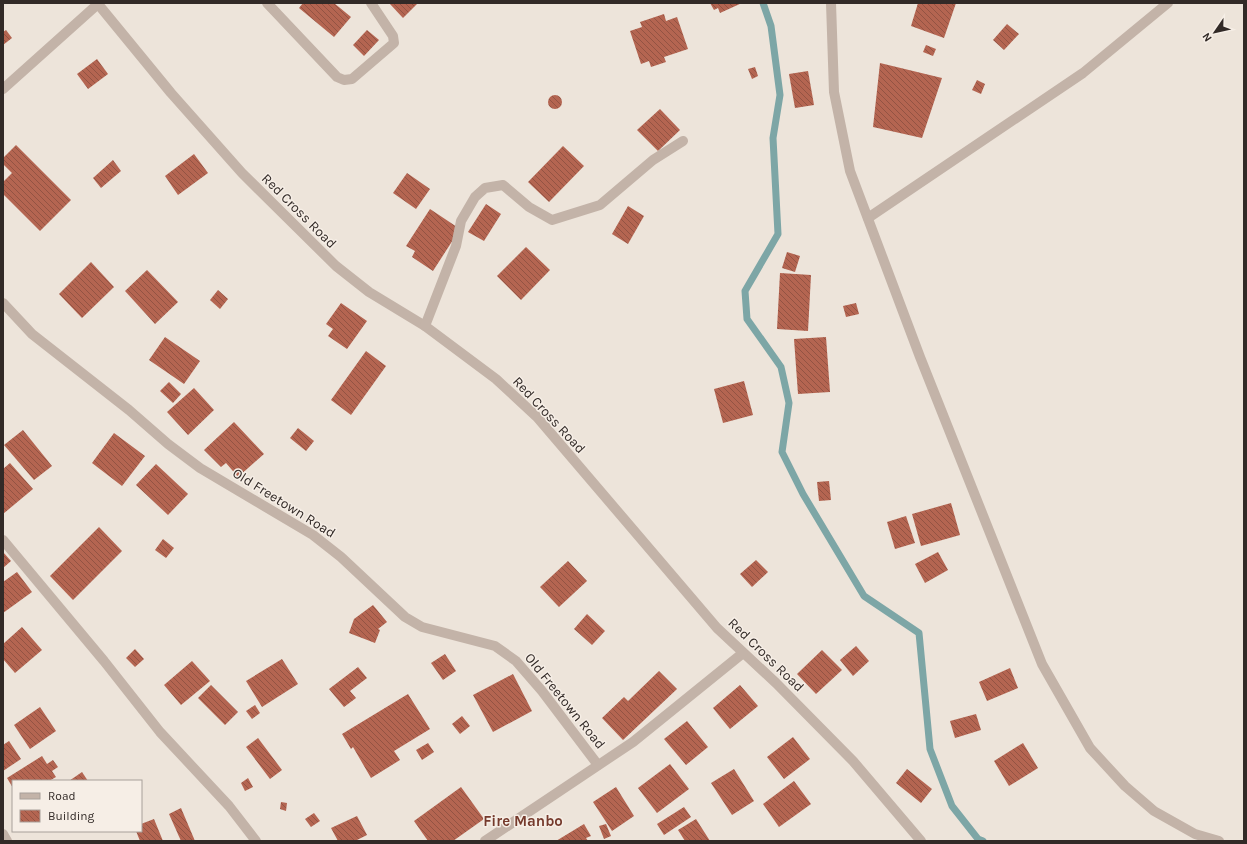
<svg xmlns="http://www.w3.org/2000/svg" width="1247" height="844" font-family="Karla,sans-serif">
	<defs>
		<pattern id="building-back-hatch" width="6" height="6" patternUnits="userSpaceOnUse"><rect width="6" height="6" fill="#b46551"/><path d="M-1 5l2 2M0 0l6 6M5-1l2 2" fill="none" stroke="#935343"/></pattern>
	</defs>
	<rect width="100%" height="100%" fill="#ede4da"/>
	<g fill="none" stroke-linecap="round" stroke-linejoin="round">
		<!-- stream -->
		<path stroke="#7da6a6" stroke-width="7" d="M763 3 771 26 780 95 773 138 778 234 745 291 747 319 781 367 789 403 782 452 803 494 864 596 919 633 930 749 952 806 978 839 983 841"/>
	</g>
	<!-- building -->
	<g fill="url(#building-back-hatch)">
		<path d="M303 3H334L351 17 334 37 299 8Z"/>
		<path d="M389 3H418L403 18Z"/>
		<path d="M710 3H742L720 13 718 8 714 10Z"/>
		<path d="M918 3H956L944 38 911 26Z"/>
		<path d="M664 14 666 21 677 17 688 49 664 57 666 62 651 67 649 61 641 64 630 31 642 27 640 22Z"/>
		<path d="M1007 24 1019 34 1004 50 993 40Z"/>
		<path d="M6 30 12 38 3 45V32Z"/>
		<path d="M367 30 379 40 364 56 353 45Z"/>
		<path d="M926 45 936 49 933 56 923 52Z"/>
		<path d="M97 59 108 74 88 89 77 74Z"/>
		<path d="M880 63 942 78 922 138 873 127Z"/>
		<path d="M755 67 758 76 752 79 748 69Z"/>
		<path d="M808 71 814 105 795 108 789 74Z"/>
		<path d="M977 80 985 84 981 94 972 90Z"/>
		<circle cx="555" cy="102" r="7"/>
		<path d="M660 109 680 130 658 151 637 130Z"/>
		<path d="M16 145 71 200 40 231 3 194V182L12 173 3 164V158Z"/>
		<path d="M563 146 584 166 549 202 528 182Z"/>
		<path d="M194 154 208 173 178 195 165 176Z"/>
		<path d="M113 160 121 171 101 188 93 178Z"/>
		<path d="M407 173 430 189 416 209 393 193Z"/>
		<path d="M486 204 501 214 484 241 468 232Z"/>
		<path d="M628 206 644 216 628 244 612 234Z"/>
		<path d="M430 209 460 229 433 271 412 257 415 251 406 246Z"/>
		<path d="M526 247 550 270 521 300 497 276Z"/>
		<path d="M787 252 800 256 795 272 782 268Z"/>
		<path d="M91 262 114 287 82 318 59 294Z"/>
		<path d="M147 270 178 302 155 324 125 291Z"/>
		<path d="M780 273 811 275 808 331 777 329Z"/>
		<path d="M218 290 228 299 220 309 210 300Z"/>
		<path d="M341 303 367 321 347 349 328 336 333 329 326 324Z"/>
		<path d="M856 303 859 314 846 317 843 306Z"/>
		<path d="M165 337 200 361 184 384 149 360Z"/>
		<path d="M826 337 830 392 798 394 794 339Z"/>
		<path d="M366 351 386 366 351 415 331 400Z"/>
		<path d="M744 381 753 415 723 423 714 389Z"/>
		<path d="M169 382 181 394 173 403 160 391Z"/>
		<path d="M194 388 214 410 188 435 167 412Z"/>
		<path d="M234 422 264 454 238 477 226 463 221 467 204 450Z"/>
		<path d="M298 428 314 441 306 451 290 438Z"/>
		<path d="M23 430 52 466 34 480 4 445Z"/>
		<path d="M114 433 145 456 122 486 92 463Z"/>
		<path d="M10 463 33 489 3 514V469Z"/>
		<path d="M156 464 188 494 168 515 136 485Z"/>
		<path d="M829 481 831 500 819 501 817 482Z"/>
		<path d="M951 503 960 535 921 546 912 514Z"/>
		<path d="M906 516 915 543 895 549 887 522Z"/>
		<path d="M99 527 122 551 73 600 50 576Z"/>
		<path d="M163 539 174 548 166 558 155 550Z"/>
		<path d="M3 552 11 561 3 568Z"/>
		<path d="M938 552 948 570 925 583 915 564Z"/>
		<path d="M756 560 768 572 752 587 740 574Z"/>
		<path d="M568 561 587 581 559 607 540 587Z"/>
		<path d="M17 572 32 592 3 613V582Z"/>
		<path d="M373 605 387 622 378 629 380 630 375 643 349 633 354 619Z"/>
		<path d="M587 614 605 631 592 645 574 629Z"/>
		<path d="M22 627 42 650 15 673 3 659V644Z"/>
		<path d="M856 646 869 661 853 676 840 660Z"/>
		<path d="M135 649 144 659 135 667 126 658Z"/>
		<path d="M822 650 842 670 816 694 797 674Z"/>
		<path d="M445 654 456 671 443 680 431 663Z"/>
		<path d="M282 659 298 684 262 707 246 681Z"/>
		<path d="M192 661 210 681 181 705 164 685Z"/>
		<path d="M358 667 367 678 350 691 356 698 344 707 329 689Z"/>
		<path d="M1010 668 1018 688 987 701 979 682Z"/>
		<path d="M659 671 677 689 623 740 602 718 624 697 628 701Z"/>
		<path d="M513 674 532 711 493 732 473 695Z"/>
		<path d="M211 685 238 712 225 725 198 698Z"/>
		<path d="M740 685 758 706 730 729 713 708Z"/>
		<path d="M408 694 430 729 394 751 400 760 371 778 353 747 351 749 342 734Z"/>
		<path d="M255 705 260 713 252 719 246 711Z"/>
		<path d="M40 707 56 731 30 749 14 725Z"/>
		<path d="M976 714 981 730 955 738 950 721Z"/>
		<path d="M462 716 470 726 460 734 452 724Z"/>
		<path d="M687 721 708 747 686 765 664 739Z"/>
		<path d="M793 737 810 759 784 779 767 757Z"/>
		<path d="M258 738 282 770 270 779 246 747Z"/>
		<path d="M9 741 21 759 3 771V745Z"/>
		<path d="M428 743 434 752 422 760 416 750Z"/>
		<path d="M1023 743 1038 768 1009 786 994 761Z"/>
		<path d="M42 756 47 764 53 760 58 767 52 771 56 777 49 781H13V788L7 778Z"/>
		<path d="M670 764 689 789 657 813 638 788Z"/>
		<path d="M734 769 754 801 732 815 711 783Z"/>
		<path d="M907 769 932 789 921 803 896 783Z"/>
		<path d="M82 772 88 781H69Z"/>
		<path d="M248 778 253 787 245 791 241 783Z"/>
		<path d="M794 781 811 804 779 827 763 804Z"/>
		<path d="M461 787 484 819 453 841H428L414 821Z"/>
		<path d="M616 787 634 816 612 831 593 802Z"/>
		<path d="M281 802 287 803 286 811 280 809Z"/>
		<path d="M684 807 691 817 664 835 657 824Z"/>
		<path d="M181 808 195 841H181L169 814Z"/>
		<path d="M314 813 320 821 311 827 305 819Z"/>
		<path d="M357 816 367 835 355 841H338L331 828Z"/>
		<path d="M154 819 163 841H140L136 831H141V824Z"/>
		<path d="M696 819 710 841H685L678 830Z"/>
		<path d="M584 824 591 836 586 838 588 841H556Z"/>
		<path d="M606 824 611 836 604 839 599 826Z"/>
	</g>
	<g fill="none" stroke-linecap="round" stroke-linejoin="round">
		<!-- minor -->
		<g stroke="#c3b3a8" stroke-width="10">
			<path d="M267 3 337 77 344 80 352 79 394 43 393 36 371 3"/>
			<path d="M831 3 834 92 850 171 920 357 1042 664 1090 748 1125 786 1154 811 1195 834 1219 841"/>
			<path d="M98 4 171 93 242 173 336 266 369 292 425 326 496 379 537 417 717 628 776 683 853 761 921 841"/>
			<path d="M3 89 99 3"/>
			<path d="M868 218 1083 73 1168 3"/>
			<path d="M3 303 32 334 129 410 168 444 200 468 313 535 341 557 405 617 422 627 495 646 516 661 542 691 598 765"/>
			<path d="M425 326 456 246 461 221 475 197 485 188 503 185 529 207 552 220 600 205 653 160 683 141"/>
			<path d="M3 540 104 661 160 732 229 806 256 841"/>
			<path d="M3 834 7 841"/>
			<path d="M485 841 633 742 743 653"/>
		</g>
	</g>
	<g text-anchor="middle" dominant-baseline="central" stroke-width="3" stroke-linejoin="round" paint-order="stroke">
		<!-- street labels -->
		<g font-size="14" fill="#322a27" stroke="#f6eee6">
			<text transform="translate(299 211) rotate(45)">Red Cross Road</text>
			<text transform="translate(549 415) rotate(47)">Red Cross Road</text>
			<text transform="translate(284 503) rotate(32)">Old Freetown Road</text>
			<text transform="translate(766 655) rotate(44)">Red Cross Road</text>
			<text transform="translate(565 701) rotate(51)">Old Freetown Road</text>
		</g>
		<!-- neighbourhood labels -->
		<g font-size="15" font-weight="bold" fill="#753a2c" stroke="#f6eee6">
			<text x="523" y="821">Fire Manbo</text>
		</g>
	</g>
	<!-- border -->
	<rect width="1247" height="844" fill="none" stroke="#322a27" stroke-width="8"/>
	<!-- legend -->
	<rect x="12" y="780" width="130" height="52" fill="#f6eee6" stroke="#a8a09a"/>
	<rect x="20" y="793" width="20" height="6" fill="#c3b3a8" stroke="#a8a09a"/>
	<text x="48" y="800" font-size="12" fill="#322a27">Road</text>
	<rect x="20" y="810" width="20" height="12" fill="url(#building-back-hatch)" stroke="#a8a09a"/>
	<text x="48" y="820" font-size="12" fill="#322a27">Building</text>
	<!-- north arrow -->
	<g transform="translate(1215 32) rotate(236)" stroke="#f6eee6" stroke-width="3" paint-order="stroke">
	<path d="M0-3L7 15L0 10L-7 15Z" fill="#322a27"/>
	<text y="-6" font-size="11" font-weight="bold" text-anchor="middle" fill="#322a27">N</text>
	</g>
</svg>
